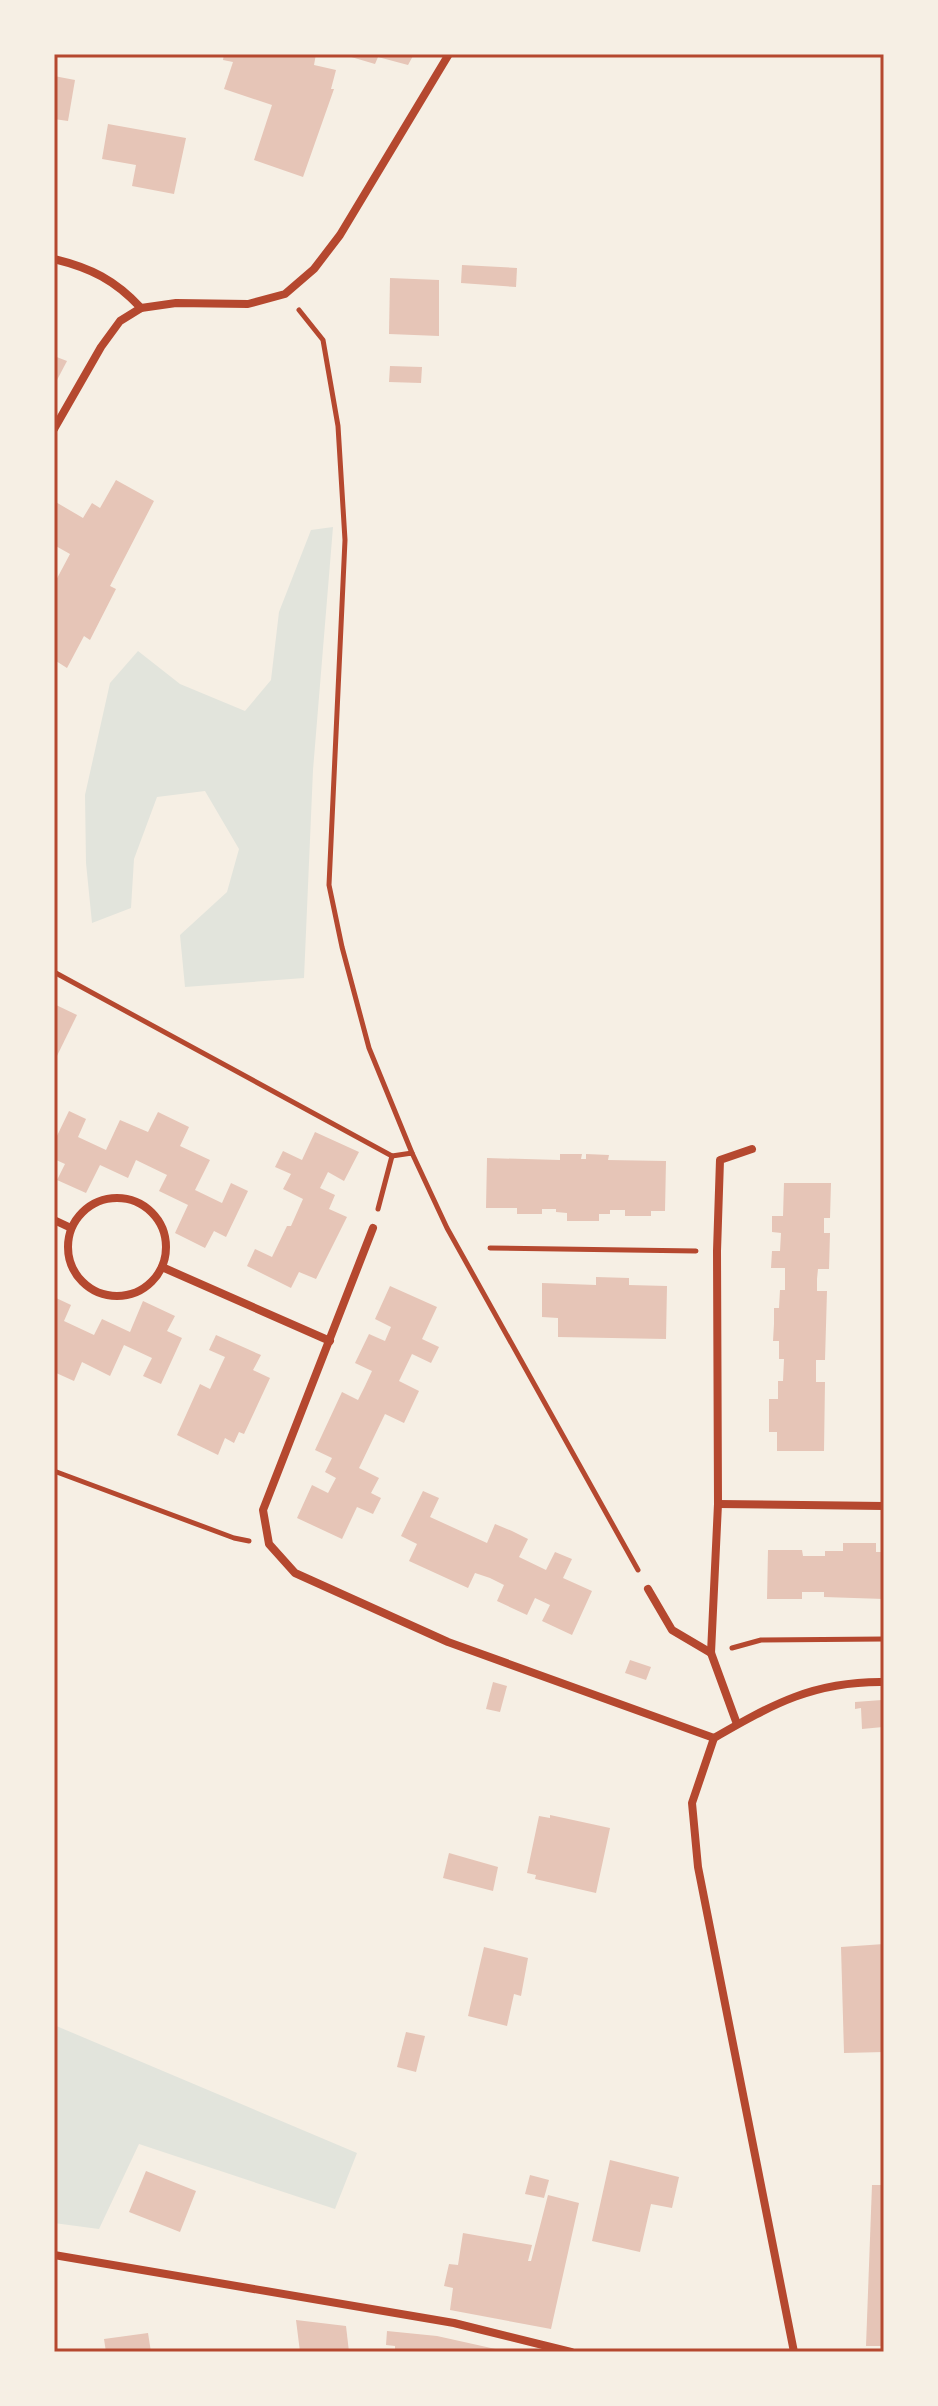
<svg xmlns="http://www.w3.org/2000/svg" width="938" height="2406" font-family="Karla,sans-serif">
	<rect width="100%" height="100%" fill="#f6efe4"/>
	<!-- green -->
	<g fill="#e2e4dc">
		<path d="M333 527 313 770 304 978 185 987 180 935 227 892 239 849 205 791 157 797 134 859 131 908 92 923 86 863 85 795 110 683 138 651 180 684 245 711 271 680 279 612 311 530Z"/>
		<path d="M54 2025 357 2153 335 2209 139 2144 99 2229 54 2223Z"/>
	</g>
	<!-- building -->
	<g fill="#e6c5b7">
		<path d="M224 54H316L314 65 336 70 331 89H334L303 177 254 160 272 105 224 89 233 62 223 60Z"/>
		<path d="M341 54H414L408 65 378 57 375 64Z"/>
		<path d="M54 76 75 80 68 121 54 119Z"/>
		<path d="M108 124 186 138 174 194 132 186 136 165 102 159Z"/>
		<path d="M462 265 517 268 516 287 461 283Z"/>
		<path d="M390 278 439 280V336L389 334Z"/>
		<path d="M54 356 67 361 57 380 54 379Z"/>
		<path d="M390 366 422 367 421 383 389 382Z"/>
		<path d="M116 480 154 501 110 586 116 589 90 640 84 636 67 668 56 661 54 665V584L70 554 54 545V501L83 518 92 503 100 508Z"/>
		<path d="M54 1004 77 1015 54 1062Z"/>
		<path d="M69 1111 86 1119 78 1137 106 1150 120 1120 148 1132 158 1112 189 1127 180 1146 210 1160 195 1190 222 1203 231 1183 248 1191 226 1237 214 1231 205 1248 175 1233 188 1205 159 1191 167 1175 136 1160 128 1178 100 1165 86 1193 57 1180 65 1164 54 1159V1142Z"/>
		<path d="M315 1132 359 1152 344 1181 328 1172 320 1188 335 1195 329 1209 347 1217 316 1279 299 1272 291 1288 247 1266 255 1249 272 1257 287 1226H291L303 1199 283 1189 291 1174 275 1167 283 1151 302 1160Z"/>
		<path d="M560 1154H582L581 1159H586V1154L609 1155 608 1160 666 1161 665 1211H651V1216H625V1210H610V1214H599V1221H567V1213L556 1212V1209H542V1214H517V1208H486L487 1158 560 1160Z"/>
		<path d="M784 1183H831L830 1218H824V1233H830L829 1269H818L817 1279V1291H827L825 1360H816V1382H825L824 1451H777V1432H769V1399H778V1381H783L784 1359H779V1341H773L774 1324V1308H779L780 1290H785V1268H771L772 1251H780L781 1233 772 1232V1216H783Z"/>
		<path d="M596 1277 629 1278V1285L667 1286 666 1339 558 1337V1318L542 1317V1283L596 1285Z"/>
		<path d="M390 1286 437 1307 422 1339 439 1347 431 1363 412 1354 399 1381 419 1391 404 1423 385 1414 359 1468 379 1478 371 1493 381 1498 373 1514 357 1507 342 1539 297 1518 312 1485 328 1493 336 1478 325 1472 332 1458 315 1450 342 1392 358 1400 365 1386 372 1371 355 1363 369 1334 385 1341 391 1327 375 1319Z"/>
		<path d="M54 1297 71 1305 64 1321 94 1335 102 1319 130 1332 143 1301 175 1316 167 1331 182 1338 161 1384 143 1376 152 1358 124 1345 110 1376 82 1362 74 1381 54 1372Z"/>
		<path d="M216 1335 261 1355 253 1370 270 1378 244 1434 239 1432 234 1443 225 1438 218 1455 177 1435 200 1384 210 1389 225 1357 209 1350Z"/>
		<path d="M423 1491 439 1498 430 1517 487 1543 495 1524 512 1531 528 1539 519 1557 546 1570 555 1552 572 1559 563 1578 592 1591 572 1635 542 1621 550 1605 535 1598 527 1615 497 1601 504 1585 490 1578 475 1573 468 1588 409 1561 417 1544 401 1536Z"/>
		<path d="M843 1543H876V1552H884V1599L824 1597V1592H802V1599H767L768 1550H802L803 1556H825V1551H843Z"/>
		<path d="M630 1660 651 1667 646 1680 625 1673Z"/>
		<path d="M493 1682 507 1686 500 1712 486 1709Z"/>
		<path d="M882 1700 883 1727 862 1729 861 1708 855 1709V1702Z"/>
		<path d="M550 1815 610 1828 596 1893 535 1879 536 1875 527 1873 539 1816 550 1818Z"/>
		<path d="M449 1853 498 1867 493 1891 443 1878Z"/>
		<path d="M884 1944V2052L844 2053 841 1947Z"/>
		<path d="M484 1947 528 1958 521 1996 514 1994 507 2026 468 2016Z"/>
		<path d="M406 2032 425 2036 416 2072 397 2067Z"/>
		<path d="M610 2160 679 2177 672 2208 651 2204 640 2252 592 2241Z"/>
		<path d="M146 2171 196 2191 180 2232 129 2212Z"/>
		<path d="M530 2175 549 2180 544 2198 525 2194Z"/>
		<path d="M872 2185H884V2346H866Z"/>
		<path d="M548 2195 579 2203 551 2329 450 2310 453 2288 444 2286 449 2264 458 2265 463 2233 532 2245 528 2261H531Z"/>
		<path d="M296 2320 346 2326 349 2352H300Z"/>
		<path d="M387 2331 437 2336 509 2352H395V2346L386 2345Z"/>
		<path d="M148 2333 151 2352H106L104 2339Z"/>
	</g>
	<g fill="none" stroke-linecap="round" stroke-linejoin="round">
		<!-- path -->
		<g stroke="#b5482f" stroke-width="5">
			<path d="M299 310 323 340 338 426 345 540 329 885 342 947 369 1048 412 1153"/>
			<path d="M54 972 392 1156 412 1153 447 1228 638 1570"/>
			<path d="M378 1209 392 1156"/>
			<path d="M490 1248 696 1251"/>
			<path d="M54 1471 234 1538 249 1541"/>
			<path d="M732 1648 761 1640 884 1639"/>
		</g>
		<!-- minor -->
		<g stroke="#b5482f" stroke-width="8">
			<path d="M54 259C91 268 115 280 141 308"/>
			<path d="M54 429 101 347 120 321 141 308 176 303 248 304 285 294 314 269 340 235 449 54"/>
			<circle cx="117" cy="1247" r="49"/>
			<path d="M54 1220 71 1228"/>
			<path d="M373 1228 263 1510 269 1544 295 1573 448 1642 714 1738"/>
			<path d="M162 1267 330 1341"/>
			<path d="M718 1504 884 1506"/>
			<path d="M648 1589 672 1630 711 1653"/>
			<path d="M737 1724 711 1653 718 1504 717 1251 720 1160 752 1149"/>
			<path d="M54 2255 454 2323 571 2352"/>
			<path d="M794 2352 698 1867 692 1803 714 1738C773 1704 814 1681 884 1682"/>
		</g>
	</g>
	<!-- border -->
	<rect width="938" height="2406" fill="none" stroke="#f6efe4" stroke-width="112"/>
	<rect x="56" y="56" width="826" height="2294" fill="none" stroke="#b5482f" stroke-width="3"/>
</svg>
